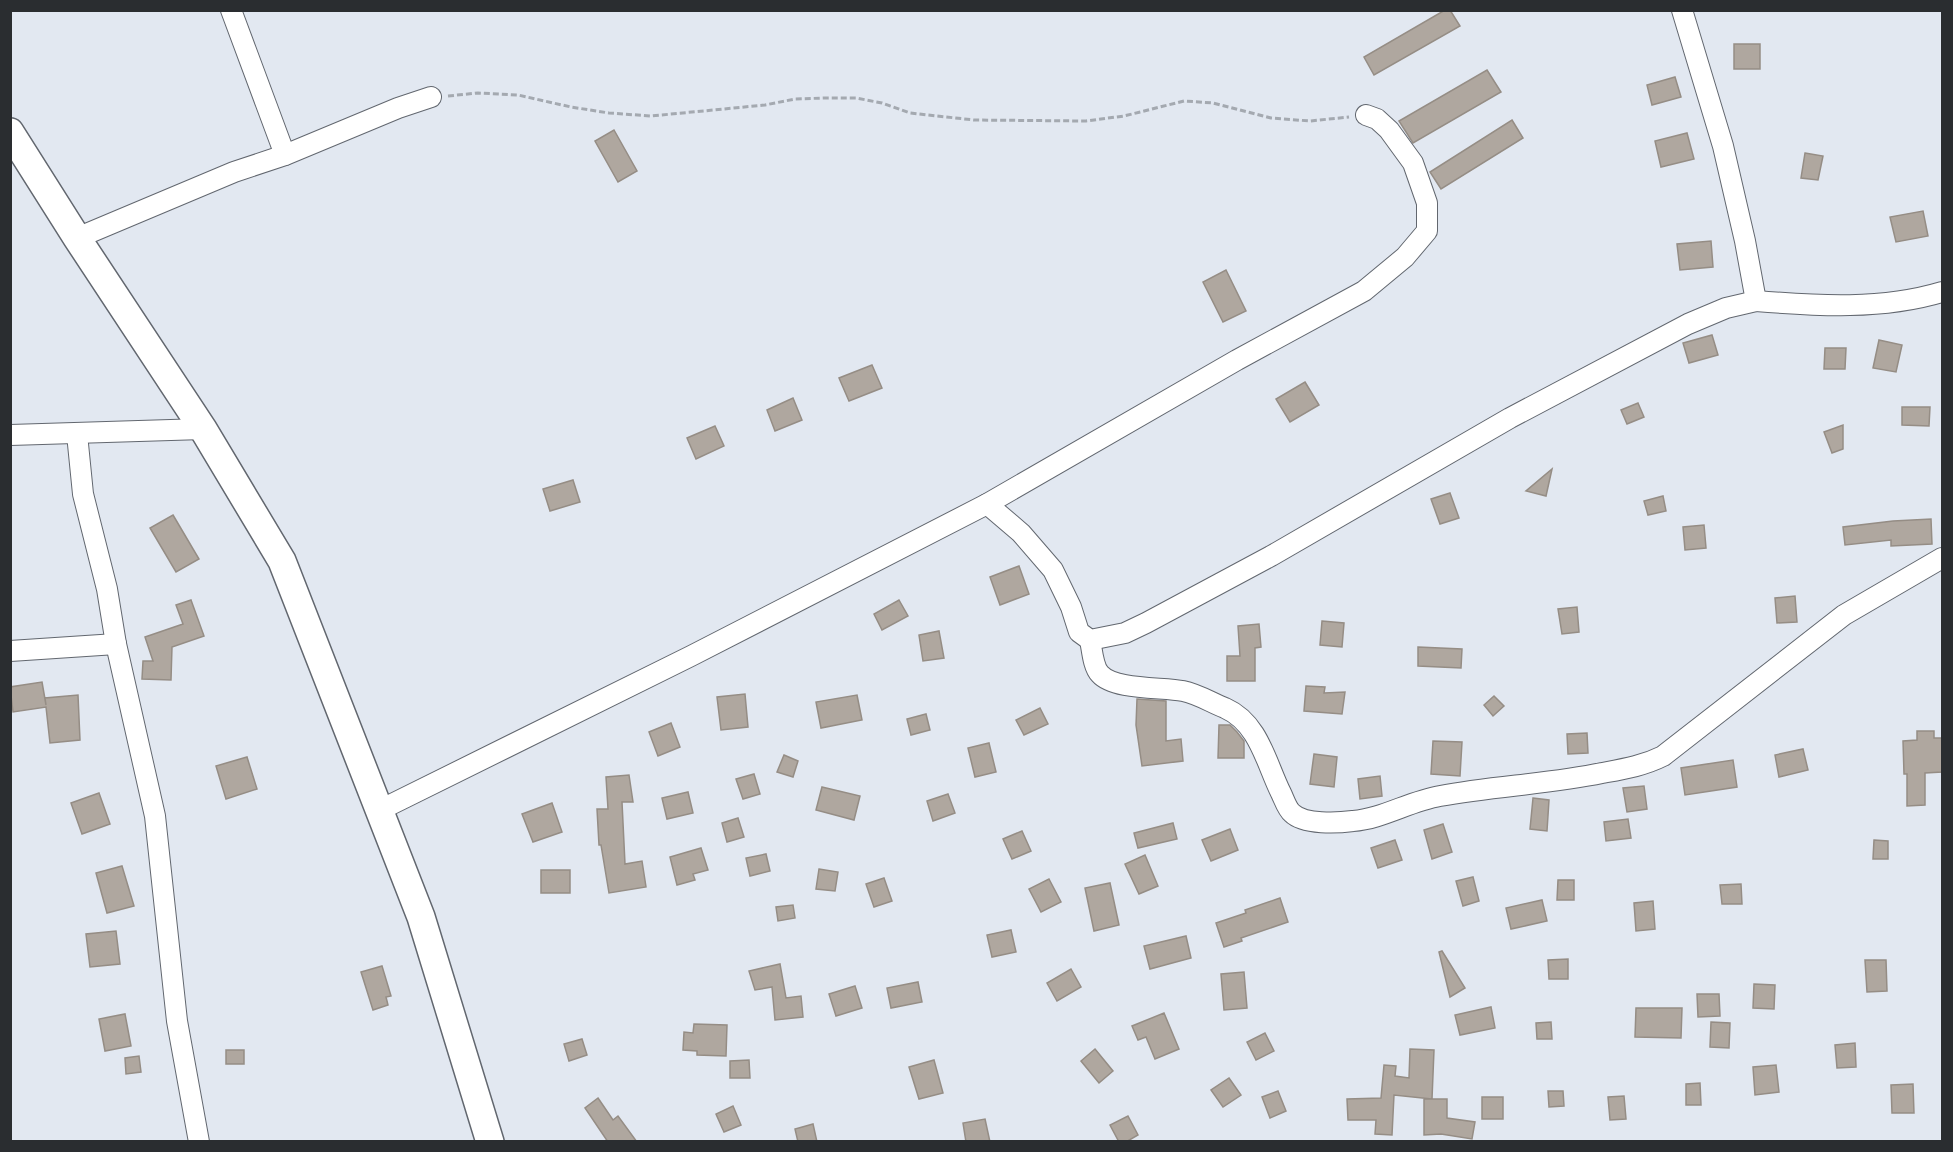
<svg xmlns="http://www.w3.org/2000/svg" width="1953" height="1152" font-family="'Roboto Condensed',sans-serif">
	<rect width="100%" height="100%" fill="#e2e8f1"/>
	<!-- building -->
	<g fill="#afa79f" stroke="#958d85" stroke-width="1.5">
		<path d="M1445 10H1450L1460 26 1374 75 1364 57Z"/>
		<rect x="1734" y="44" width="26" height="25"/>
		<path d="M1487 70 1501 92 1413 143 1399 121Z"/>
		<path d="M1675 77 1681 97 1652 105 1647 85Z"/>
		<path d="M1512 120 1523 138 1441 189 1430 172Z"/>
		<path d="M614 130 637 171 618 182 595 141Z"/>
		<path d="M1687 133 1694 159 1661 167 1655 141Z"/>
		<path d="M1805 153 1823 156 1818 180 1801 178Z"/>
		<path d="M1923 211 1928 236 1896 242 1890 217Z"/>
		<path d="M1711 241 1713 267 1680 270 1677 244Z"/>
		<path d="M1226 270 1246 311 1223 322 1203 282Z"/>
		<path d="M1712 335 1718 355 1689 363 1683 343Z"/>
		<path d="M1879 340 1902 345 1896 372 1873 368Z"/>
		<path d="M1825 348H1846L1845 369H1824Z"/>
		<path d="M872 365 882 388 849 401 839 378Z"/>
		<path d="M1305 382 1319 405 1290 422 1276 399Z"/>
		<path d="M793 398 802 420 775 431 767 410Z"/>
		<path d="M1638 403 1644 417 1627 424 1621 410Z"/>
		<path d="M1902 407H1930L1929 426 1902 425Z"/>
		<path d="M1843 425V449L1832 453 1824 432Z"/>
		<path d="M715 426 724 446 696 459 687 438Z"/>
		<path d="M1552 469 1546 496 1526 491Z"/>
		<path d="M573 480 580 502 550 511 543 489Z"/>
		<path d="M1450 493 1459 518 1440 524 1431 499Z"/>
		<path d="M1663 496 1666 511 1648 515 1644 501Z"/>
		<path d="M173 515 199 559 176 572 150 528Z"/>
		<path d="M1931 519 1932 544 1891 546V540L1845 545 1843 527 1893 521Z"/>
		<path d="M1704 525 1706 548 1685 550 1683 527Z"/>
		<path d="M1019 566 1029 594 1000 605 990 577Z"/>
		<path d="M1795 596 1797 622 1777 623 1775 598Z"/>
		<path d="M191 600 204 636 172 647 171 680 142 679 143 661H153L145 637 183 624 176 605Z"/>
		<path d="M899 600 908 616 882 630 874 614Z"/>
		<path d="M1577 607 1579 632 1562 634 1558 609Z"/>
		<path d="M1322 621 1344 623 1342 647 1320 645Z"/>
		<path d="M1259 624 1261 647 1255 648V681H1227V656H1240L1238 626Z"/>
		<path d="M939 631 944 658 923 661 919 635Z"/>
		<path d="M1418 647 1462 649 1461 668 1418 666Z"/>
		<path d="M42 682 46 705 45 698 78 695 80 740 50 743 46 707 13 712 10 687Z"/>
		<path d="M1306 686 1325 687 1324 693 1345 692 1342 714 1304 711Z"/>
		<path d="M745 694 748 727 721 730 717 697Z"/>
		<path d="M857 695 862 720 821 728 816 702Z"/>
		<path d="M1494 696 1504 706 1493 716 1484 705Z"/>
		<path d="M1137 699 1166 701V741L1181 739 1183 761 1142 766 1136 725Z"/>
		<path d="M1040 708 1048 724 1024 735 1016 720Z"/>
		<path d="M926 714 930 730 911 735 907 719Z"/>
		<path d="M671 723 680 747 658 756 649 732Z"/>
		<path d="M1219 725H1230L1237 732 1244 741V758H1218Z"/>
		<path d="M1917 731H1934V738H1942V772L1925 773V805L1907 806V774H1904L1903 741 1917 740Z"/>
		<path d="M1587 733 1588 753 1568 754 1567 734Z"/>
		<path d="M1433 741 1462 742 1460 776 1431 774Z"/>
		<path d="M989 743 996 772 975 777 968 748Z"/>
		<path d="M1803 749 1808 770 1779 777 1775 755Z"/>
		<path d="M1314 754 1337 757 1334 787 1310 784Z"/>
		<path d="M784 755 798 761 793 777 777 772Z"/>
		<path d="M247 757 257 789 226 799 216 766Z"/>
		<path d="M1733 760 1737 787 1685 795 1681 768Z"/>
		<path d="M754 774 760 794 743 799 736 779Z"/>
		<path d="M629 775 633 802H622L625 864 642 861 646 887 609 893 601 845H599L597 809H608L606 777Z"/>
		<path d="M1380 776 1382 796 1360 799 1358 779Z"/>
		<path d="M1644 786 1647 809 1627 812 1623 788Z"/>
		<path d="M822 787 860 796 854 820 816 810Z"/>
		<path d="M688 792 693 813 667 819 662 798Z"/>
		<path d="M99 793 110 824 82 834 71 803Z"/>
		<path d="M948 794 955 813 933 821 927 801Z"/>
		<path d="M1533 798 1549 800 1547 831 1530 829Z"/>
		<path d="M552 803 562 832 533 842 522 814Z"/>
		<path d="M738 818 744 837 727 842 722 823Z"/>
		<path d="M1628 819 1631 838 1606 841 1604 822Z"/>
		<path d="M1173 823 1177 839 1138 848 1134 833Z"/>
		<path d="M1443 824 1452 852 1432 859 1424 830Z"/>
		<path d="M1230 829 1238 850 1211 861 1202 840Z"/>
		<path d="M1022 831 1031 851 1012 859 1003 839Z"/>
		<path d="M1395 840 1402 860 1378 868 1371 848Z"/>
		<path d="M1874 840 1888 841V859H1873Z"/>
		<path d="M701 848 708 870 693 874 695 880 677 885 670 857Z"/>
		<path d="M766 854 770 871 750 876 746 858Z"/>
		<path d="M1145 855 1158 886 1139 894 1125 864Z"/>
		<path d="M122 866 134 906 107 913 96 873Z"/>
		<path d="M819 869 838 872 835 891 816 889Z"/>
		<rect x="541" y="870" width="29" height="23"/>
		<path d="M1473 877 1479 901 1463 906 1456 881Z"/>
		<path d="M884 878 892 901 874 907 866 884Z"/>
		<path d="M1049 879 1061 902 1041 912 1029 889Z"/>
		<path d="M1558 880H1574V900H1557Z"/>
		<path d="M1110 883 1119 925 1094 931 1085 888Z"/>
		<path d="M1741 884 1742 904H1722L1720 885Z"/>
		<path d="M1280 898 1288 922 1241 938 1242 941 1224 947 1216 923 1246 913 1245 910Z"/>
		<path d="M1542 900 1547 921 1511 929 1506 908Z"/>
		<path d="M1653 901 1655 929 1636 931 1634 903Z"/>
		<path d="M793 905 795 918 778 921 776 907Z"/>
		<path d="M1011 930 1016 952 992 957 987 935Z"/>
		<path d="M116 931 120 964 90 967 86 934Z"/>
		<path d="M1186 936 1191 958 1150 969 1144 946Z"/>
		<path d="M1442 951 1465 988 1450 997 1439 952Z"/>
		<path d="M1568 959V979H1549L1548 960Z"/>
		<path d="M1865 960H1886L1887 991 1867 992Z"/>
		<path d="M780 964 786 998 801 996 803 1017 775 1020 772 987 755 990 749 971Z"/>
		<path d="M382 966 391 996 386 997 388 1005 373 1010 361 972Z"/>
		<path d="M1071 969 1081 987 1057 1001 1047 983Z"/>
		<path d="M1244 972 1247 1008 1224 1010 1221 974Z"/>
		<path d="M918 982 922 1002 891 1008 887 988Z"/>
		<path d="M1754 984 1775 985 1774 1009 1753 1008Z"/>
		<path d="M855 986 862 1008 836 1016 829 994Z"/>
		<path d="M1697 994H1719L1720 1016 1698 1017Z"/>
		<path d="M1491 1007 1495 1028 1460 1035 1455 1015Z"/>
		<path d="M1636 1008H1682L1681 1038 1635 1037Z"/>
		<path d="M1164 1013 1179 1049 1155 1059 1146 1037 1138 1040 1132 1026Z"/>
		<path d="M125 1014 131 1046 105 1051 99 1019Z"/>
		<path d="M1551 1022 1552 1039H1537L1536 1023Z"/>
		<path d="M1711 1022 1730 1023 1729 1048 1710 1047Z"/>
		<path d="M694 1024 727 1025 726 1056 697 1055V1051L683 1050 684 1032 693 1033Z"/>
		<path d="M1265 1033 1274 1051 1256 1060 1247 1042Z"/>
		<path d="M582 1039 587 1055 569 1061 564 1044Z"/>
		<path d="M1855 1043 1856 1067 1837 1068 1835 1045Z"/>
		<path d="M1095 1049 1113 1071 1099 1083 1081 1061Z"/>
		<path d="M1410 1049 1434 1050 1432 1099H1447V1118L1475 1122 1472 1139 1441 1134 1424 1135V1099H1432L1394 1095 1392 1135 1375 1134 1376 1120H1348L1347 1099 1381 1098 1384 1065 1396 1066 1395 1076 1409 1078Z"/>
		<rect x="226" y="1050" width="18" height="14"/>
		<path d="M139 1056 141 1072 126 1074 125 1058Z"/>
		<path d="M749 1060 750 1078H730V1061Z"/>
		<path d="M934 1060 943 1093 919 1099 909 1067Z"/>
		<path d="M1776 1065 1779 1092 1755 1095 1753 1067Z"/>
		<path d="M1229 1078 1241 1095 1223 1107 1211 1090Z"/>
		<path d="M1700 1083 1701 1105H1686V1084Z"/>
		<path d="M1913 1084 1914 1113H1892L1891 1085Z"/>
		<path d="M1278 1091 1286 1111 1270 1118 1262 1097Z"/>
		<path d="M1548 1091H1563L1564 1106 1549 1107Z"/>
		<path d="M1624 1096 1626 1119 1610 1120 1608 1097Z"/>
		<rect x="1482" y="1097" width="21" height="22"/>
		<path d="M598 1098 613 1120 618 1116 637 1142H608L585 1108Z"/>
		<path d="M733 1106 741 1125 724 1132 716 1114Z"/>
		<path d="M1128 1116 1138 1135 1126 1142H1119L1110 1125Z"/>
		<path d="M985 1119 990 1142H966L963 1123Z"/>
		<path d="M813 1124 817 1142H798L795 1129Z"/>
	</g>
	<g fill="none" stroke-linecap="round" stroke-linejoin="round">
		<defs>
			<g id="minor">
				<path d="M231 10 285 155"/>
				<path d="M77 238 234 172 285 155 398 108 431 97"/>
				<path d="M1756 301C1818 306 1882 310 1942 292"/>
				<path d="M77 434 83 494 107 589 116 644 155 816 177 1021 199 1142"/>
				<path d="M10 435 203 429"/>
				<path d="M987 504 1021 533 1053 570 1071 607 1079 632 1090 640 1125 633 1146 623 1271 556 1510 418 1688 324 1726 308 1756 301 1745 241 1723 146 1682 10"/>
				<path d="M1090 640C1092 649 1093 667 1100 674 1114 690 1162 687 1183 691 1198 694 1212 703 1225 708 1259 723 1266 763 1281 793 1284 799 1287 809 1292 813 1304 825 1338 823 1353 821 1382 819 1410 801 1440 796 1494 786 1549 784 1602 773 1624 769 1643 766 1663 756L1844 615 1942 558"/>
				<path d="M10 651 116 644"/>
				<path d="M380 810 691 656 987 504 1237 360 1364 291 1405 257 1427 231V203L1413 163 1389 130 1377 119 1366 115"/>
			</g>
			<path id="secondary" d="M10 132 77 238 203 429 282 561 421 917 490 1142"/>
		</defs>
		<!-- minor casing -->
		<use href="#minor" stroke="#62676f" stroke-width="22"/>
		<!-- secondary casing -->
		<use href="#secondary" stroke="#62676f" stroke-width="30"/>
		<!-- path -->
		<path stroke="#a4a9b0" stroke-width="3" stroke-dasharray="6 3" stroke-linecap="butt" d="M448 96 478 93 518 95 571 107 609 113 651 116 765 105 795 99 825 98H856L882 103 910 113 974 120 1086 121 1124 116 1184 101 1213 103 1271 118 1310 121 1349 117"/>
		<!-- minor -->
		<use href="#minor" stroke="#fff" stroke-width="20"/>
		<!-- secondary -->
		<use href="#secondary" stroke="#fff" stroke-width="27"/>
	</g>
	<!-- border -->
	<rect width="1953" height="1152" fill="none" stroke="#2a2d30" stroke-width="24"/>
</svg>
